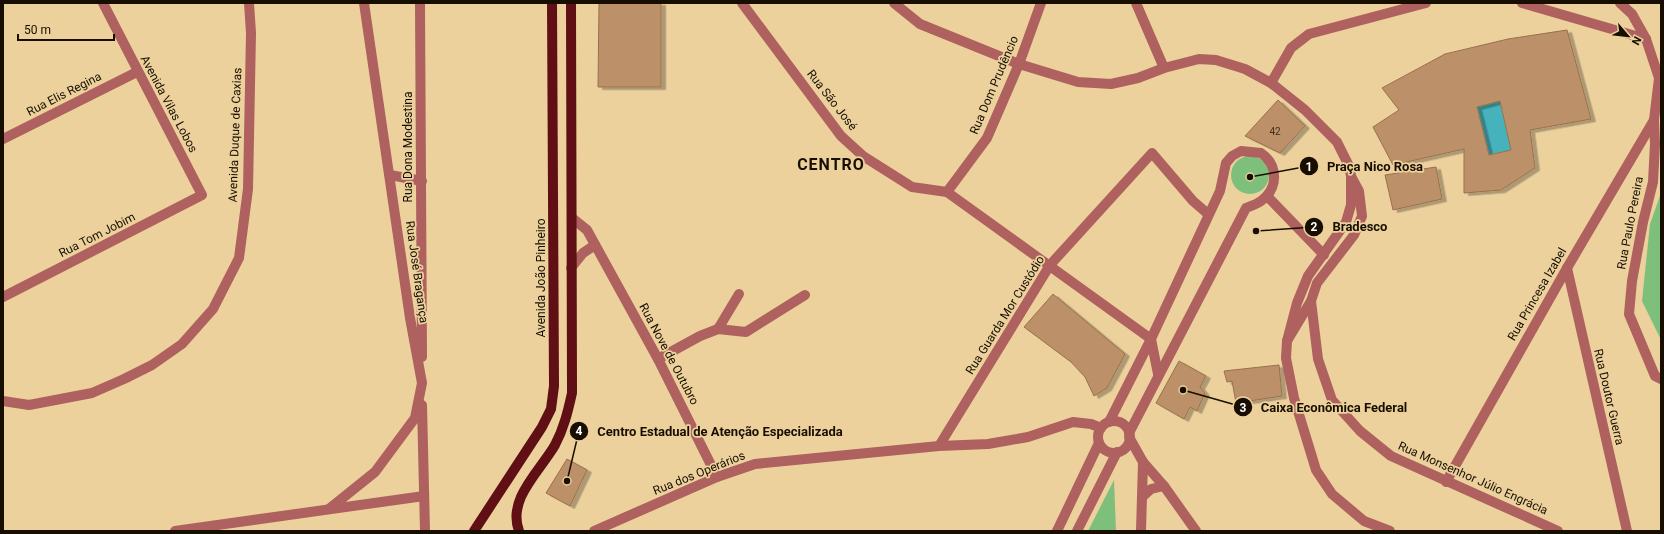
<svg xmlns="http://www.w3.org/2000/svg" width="1664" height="534" font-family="Roboto,sans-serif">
	<defs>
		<filter id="shadow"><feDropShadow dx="4.5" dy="2.5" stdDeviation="0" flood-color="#0004"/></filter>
	</defs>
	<rect width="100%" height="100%" fill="#ecd19d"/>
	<!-- green -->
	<g fill="#7fbf7c">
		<circle cx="1250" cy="175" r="19"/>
		<path d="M1661 193V340L1642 301 1650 224Z"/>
		<path d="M1114 480 1116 531H1088Z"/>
	</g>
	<!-- water -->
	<path fill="#46b2bb" d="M1500 101 1511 150 1489 155 1477 107Z"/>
	<!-- building -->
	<g fill="#bc916a" stroke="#99704a" fill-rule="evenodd" filter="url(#shadow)">
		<path d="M599 3H661V87H598Z"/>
		<path d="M1567 30 1591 119 1530 130 1535 168 1501 190 1464 193V149L1393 165 1373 127 1399 110 1382 88 1445 54 1508 39ZM1500 101 1511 150 1489 155 1477 107Z"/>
		<path d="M1278 100 1305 126 1280 153 1245 136Z"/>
		<path d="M1436 167 1442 199 1393 210 1385 175Z"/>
		<path d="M1053 294 1125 354 1107 388 1094 396 1085 377 1071 362 1024 327Z"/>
		<path d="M1179 361 1206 376 1200 387 1205 393 1197 411 1190 407 1184 419 1156 403Z"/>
		<path d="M1279 365 1282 396 1236 403 1232 381 1227 382 1224 371Z"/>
		<path d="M567 459 587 470 570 506 546 493Z"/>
	</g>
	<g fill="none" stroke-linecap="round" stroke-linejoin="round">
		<!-- minor -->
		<g stroke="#ae615e" stroke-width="10">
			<path d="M420 3 422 357"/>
			<path d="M742 3 841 136 863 156 912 187 947 192 1151 339"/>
			<path d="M894 3 920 24 1019 64 1078 82 1111 84 1138 78 1164 68 1199 59 1216 60 1245 69 1271 83 1305 110 1337 142 1349 166 1351 176V205L1346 222 1308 276 1297 303 1287 341"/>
			<path d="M1136 3 1164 68"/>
			<path d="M1522 3 1646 39"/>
			<path d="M1620 3 1632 14 1646 39 1659 78 1654 120 1655 144 1653 182 1643 222 1632 281 1629 314 1655 376 1661 379"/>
			<path d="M1271 83 1291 48 1309 34 1426 3"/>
			<path d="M3 139 137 72"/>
			<path d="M390 175 422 181"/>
			<path d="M1351 176 1359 191 1362 216 1354 235 1317 283 1311 301 1287 341 1286 358 1294 398 1316 470 1332 494 1364 521 1390 531"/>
			<path d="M947 192 987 138 1019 64 1041 3"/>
			<path d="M1267 196 1324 255"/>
			<path d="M572 218 587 230 658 359 717 477"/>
			<path d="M571 268 583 253 595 245"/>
			<path d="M1567 268 1627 531"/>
			<path d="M3 297 202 195 103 3"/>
			<path d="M1311 301 1318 359 1332 400 1360 431 1391 456 1558 531"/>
			<path d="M718 329 739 294"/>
			<path d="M1151 339 1158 374"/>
			<path d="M658 359 700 336 718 329 746 332 805 295"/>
			<path d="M3 401 29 405 92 393 124 379 152 365 182 344 213 309 239 258 248 189 251 33 249 3"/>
			<path d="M422 405 425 531"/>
			<circle cx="1114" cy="437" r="16"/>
			<path d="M1109 422 1151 339 1220 191 1226 163 1232 156 1241 151 1261 153C1278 165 1279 188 1261 201 1257 204 1251 206 1246 208L1129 433"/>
			<path d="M1129 437 1143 462 1164 486 1196 531"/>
			<path d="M939 446 1050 265 1152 153 1193 201 1208 214"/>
			<path d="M1446 482 1567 268 1654 120"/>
			<path d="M1142 497 1151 489 1164 486"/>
			<path d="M329 509 375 472 415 418 422 383 410 318 364 3"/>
			<path d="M175 531 424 496"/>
			<path d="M594 531 717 477 755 464 939 446 988 444 1028 437 1073 422 1091 424 1101 428"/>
			<path d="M1057 531 1099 443"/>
			<path d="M1077 531 1117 452"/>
			<path d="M1141 531 1143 462"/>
		</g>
		<!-- major -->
		<g stroke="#600f15" stroke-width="10">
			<path d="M474 531 542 427 551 409 554 386 552 3"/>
			<path d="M519 531C507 499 540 471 555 445 564 428 568 411 572 393L571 3"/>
		</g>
	</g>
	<g text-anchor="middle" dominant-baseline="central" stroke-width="3.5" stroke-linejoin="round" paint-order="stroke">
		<!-- number labels -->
		<g font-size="10" fill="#402f1a">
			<text x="1275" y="131">42</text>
		</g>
		<!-- street labels -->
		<g font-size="12" fill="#170e00" stroke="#ecd19d">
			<text transform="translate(994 85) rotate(-67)">Rua Dom Prudêncio</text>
			<text transform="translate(64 94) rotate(-27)">Rua Elis Regina</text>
			<text transform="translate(832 100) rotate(52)">Rua São José</text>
			<text transform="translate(169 104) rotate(62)">Avenida Vilas Lobos</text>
			<text transform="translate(235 135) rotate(-88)">Avenida Duque de Caxias</text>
			<text transform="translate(408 147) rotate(-90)">Rua Dona Modestina</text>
			<text transform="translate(1630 223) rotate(-79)">Rua Paulo Pereira</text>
			<text transform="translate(97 235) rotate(-27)">Rua Tom Jobim</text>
			<text transform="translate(417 272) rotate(82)">Rua José Bragança</text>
			<text transform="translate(541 278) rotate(-90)">Avenida João Pinheiro</text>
			<text transform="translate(1537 294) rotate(-60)">Rua Princesa Izabel</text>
			<text transform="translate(1005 315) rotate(-58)">Rua Guarda Mor Custódio</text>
			<text transform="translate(669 354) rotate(62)">Rua Nove de Outubro</text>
			<text transform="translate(1609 397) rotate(77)">Rua Doutor Guerra</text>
			<text transform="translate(699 473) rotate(-22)">Rua dos Operários</text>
			<text transform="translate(1473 478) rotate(24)">Rua Monsenhor Júlio Engrácia</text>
		</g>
		<!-- district labels -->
		<g font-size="16" font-weight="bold" letter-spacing="1" fill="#170e00" stroke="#ecd19d">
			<text x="831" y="164">CENTRO</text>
		</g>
	</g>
	<!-- callouts -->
	<path fill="none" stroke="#170e00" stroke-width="1.5" d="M1250 177L1309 166M1256 231L1314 227M1183 390L1243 407M567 481L579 431"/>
	<g fill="#170e00" stroke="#ecd19d" stroke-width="1.5">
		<circle cx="1250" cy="177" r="4"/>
		<circle cx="1256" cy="231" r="4"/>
		<circle cx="1183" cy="390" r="4"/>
		<circle cx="567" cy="481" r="4"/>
		<circle cx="1309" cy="166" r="10"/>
		<circle cx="1314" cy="227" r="10"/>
		<circle cx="1243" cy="407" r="10"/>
		<circle cx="579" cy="431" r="10"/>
	</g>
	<g font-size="12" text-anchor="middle" font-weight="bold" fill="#fff">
		<text x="1309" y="171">1</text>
		<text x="1314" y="231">2</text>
		<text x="1243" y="412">3</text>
		<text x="579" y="435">4</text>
	</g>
	<g font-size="13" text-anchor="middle" font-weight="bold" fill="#170e00" stroke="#ecd19d" stroke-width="3.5" stroke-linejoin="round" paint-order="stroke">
		<text x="1375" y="171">Praça Nico Rosa</text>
		<text x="1360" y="231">Bradesco</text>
		<text x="1334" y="412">Caixa Econômica Federal</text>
		<text x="720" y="436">Centro Estadual de Atenção Especializada</text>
	</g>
	<!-- border -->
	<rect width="1664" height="534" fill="none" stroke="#170e00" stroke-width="8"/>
	<!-- north arrow -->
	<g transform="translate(1628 36) rotate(118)" stroke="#ecd19d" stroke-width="3" paint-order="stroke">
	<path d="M0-3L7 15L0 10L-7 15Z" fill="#170e00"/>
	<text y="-6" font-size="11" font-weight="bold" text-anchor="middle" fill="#170e00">N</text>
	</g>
	<!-- scale -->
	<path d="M18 34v6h96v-6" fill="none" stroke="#170e00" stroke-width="2"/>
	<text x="24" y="34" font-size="12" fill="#170e00" stroke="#ecd19d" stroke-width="3" paint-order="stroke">50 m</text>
</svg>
